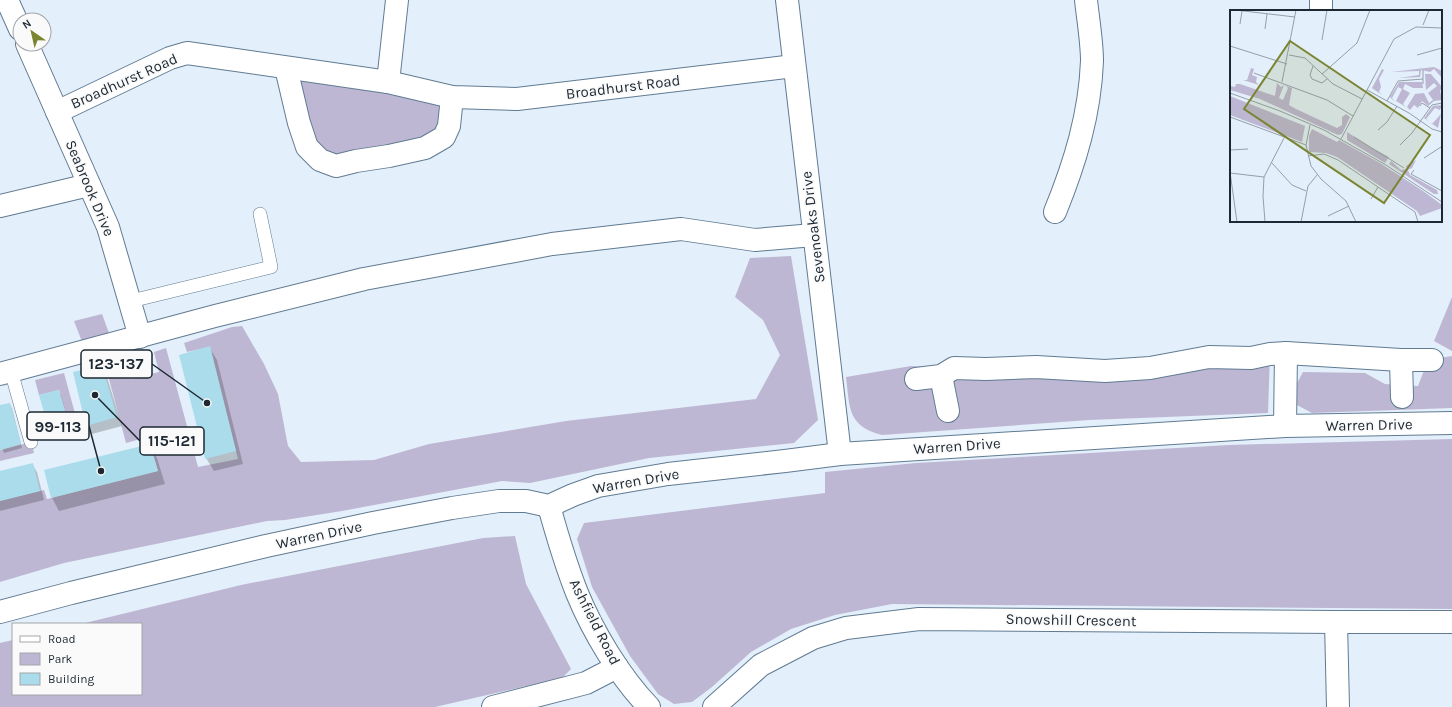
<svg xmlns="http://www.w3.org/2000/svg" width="1452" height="707" font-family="Karla,sans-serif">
	<rect width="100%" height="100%" fill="#e3effa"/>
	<!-- green -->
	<g fill="#beb7d3">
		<path d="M288 77 394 94 451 109 444 137 320 160Z"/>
		<path d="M791 256 818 420 794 443 649 458 530 483 502 481 342 511 285 520 267 521 64 563 0 582V501L44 490 47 499 158 471 148 437 126 443 105 364 124 359 130 379 159 372 154 352 166 348 198 467 238 459 210 347 187 352 184 343 232 327 242 326 264 364 278 394 288 446 301 462 374 460 429 444 566 421 756 399 780 355 763 320 735 297 750 258Z"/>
		<path d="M1452 297V351L1434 341Z"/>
		<path d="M102 314 113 344 86 352 74 321Z"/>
		<path d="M1270 354 1268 413 1089 420 882 435C847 426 850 408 846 377L911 366 986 369Z"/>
		<path d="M1452 356V408L1312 413 1297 405 1295 387 1303 372 1365 373 1385 384 1418 386 1428 360Z"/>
		<path d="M64 373 79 428 71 431 59 390 39 395 35 380Z"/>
		<path d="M1452 439V609L892 604 835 615 791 629 751 652 712 687 692 702 674 704 658 694 630 656 592 587 577 539 584 523 825 493V472L916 463 1229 445Z"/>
		<path d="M31 442 34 453 0 461V448L1 450Z"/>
		<path d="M515 536 526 584 571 669 562 678 435 707H0V643L13 640V694H141V624H81L241 585 483 538Z"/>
	</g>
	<!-- shadow -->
	<g fill="#0003">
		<path d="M209 347 217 360 243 464 214 471 206 458Z"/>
		<path d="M101 366 106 374 122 426 92 434 87 425Z"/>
		<path d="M58 391 61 395 72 435 55 440 52 436 40 396Z"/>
		<path d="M9 404 12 408 22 448 4 453 0 444V407Z"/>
		<path d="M149 445 157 458 165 484 59 511 52 498Z"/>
		<path d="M32 464 37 472 44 500 0 511V472Z"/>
	</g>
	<!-- building -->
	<g fill="#aadcec">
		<path d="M210 346 236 451 205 459 179 355Z"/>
		<path d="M102 365 117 417 86 426 73 372Z"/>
		<path d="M59 390 71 431 51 436 39 395Z"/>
		<path d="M10 403 21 444 0 450V405Z"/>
		<path d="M150 444 158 471 51 498 44 470Z"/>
		<path d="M33 463 40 491 0 501V471Z"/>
	</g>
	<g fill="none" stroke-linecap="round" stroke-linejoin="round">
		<defs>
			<g id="service">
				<path d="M131 301 271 267 260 214"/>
				<path d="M11 371 31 442"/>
			</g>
			<g id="minor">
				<path d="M7 0 20 29"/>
				<path d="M787 0 840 454"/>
				<path d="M1321 0V11"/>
				<path d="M27 44 108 227 140 337"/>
				<path d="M286 68 299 123 307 147 320 160 336 166 356 161 389 156 425 148 444 137 449 126 452 97"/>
				<path d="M388 82 397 0"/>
				<path d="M57 112 170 58 187 53 388 82 452 97 517 99 794 66"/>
				<path d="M0 206 89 185"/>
				<path d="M1055 212C1075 163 1090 114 1092 61 1092 42 1088 19 1086 0"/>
				<path d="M1401 360 1402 397"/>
				<path d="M0 374 215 316 364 279 552 244 681 229 755 240 814 235"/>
				<path d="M941 376 948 411"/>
				<path d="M916 379 941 376 954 368 986 369 1036 367 1105 371 1150 368 1209 357 1251 358 1270 354 1286 353 1401 360H1432"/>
				<path d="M1285 426 1286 353"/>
				<path d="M1336 622 1338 707"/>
				<path d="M493 707 586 683 617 667"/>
				<path d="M714 707 761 665 813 638 846 628 919 619 1336 622H1452"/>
			</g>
			<path id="tertiary" d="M549 506C557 535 566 565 577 593 593 632 620 677 649 707"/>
			<path id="secondary" d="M0 612 71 593 266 546 373 523 452 508 499 501H526L549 506 573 495 598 486 668 474 785 461 840 454 1285 426 1452 423"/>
		</defs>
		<!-- service casing -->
		<use href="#service" stroke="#607b92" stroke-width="14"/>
		<!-- minor casing -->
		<use href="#minor" stroke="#607b92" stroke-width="24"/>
		<!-- tertiary casing -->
		<use href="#tertiary" stroke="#607b92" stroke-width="24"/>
		<!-- secondary casing -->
		<use href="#secondary" stroke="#607b92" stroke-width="24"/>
		<!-- service -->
		<use href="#service" stroke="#fff" stroke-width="13"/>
		<!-- minor -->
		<use href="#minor" stroke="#fff" stroke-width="22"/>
		<!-- tertiary -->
		<use href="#tertiary" stroke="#fff" stroke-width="22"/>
		<!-- secondary -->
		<use href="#secondary" stroke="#fff" stroke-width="22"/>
	</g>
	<g text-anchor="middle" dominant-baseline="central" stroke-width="3.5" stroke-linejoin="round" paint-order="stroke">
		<!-- street labels -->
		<g font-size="15" fill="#1d2832" stroke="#fafafa">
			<text transform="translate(124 81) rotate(-24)">Broadhurst Road</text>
			<text transform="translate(623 87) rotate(-7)">Broadhurst Road</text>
			<text transform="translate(90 188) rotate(67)">Seabrook Drive</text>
			<text transform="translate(813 227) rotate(-97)">Sevenoaks Drive</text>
			<text transform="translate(1369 425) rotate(-1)">Warren Drive</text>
			<text transform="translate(957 446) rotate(-4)">Warren Drive</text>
			<text transform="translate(636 481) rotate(-10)">Warren Drive</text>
			<text transform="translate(319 535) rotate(-12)">Warren Drive</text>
			<text transform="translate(1071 620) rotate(1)">Snowshill Crescent</text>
			<text transform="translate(595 622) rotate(63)">Ashfield Road</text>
		</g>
	</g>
	<!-- overview -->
	<g transform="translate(1230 10)">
		<rect width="212" height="212" fill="#e3effa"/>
		<path d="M204 57 212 61V68L204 59 200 62 191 60 190 67 169 68 189 65V61L161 62ZM21 58 24 59 22 65 27 67 26 72 29 75 13 70H17ZM152 59 154 60 149 69 151 77 149 82 152 85 142 78ZM195 64H201L212 77 210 81 212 90 204 91 198 96 192 91 188 98 184 95 180 100 177 97 185 84 194 83 199 93 203 90 198 83 207 76 204 73 196 80ZM169 72H192L193 78H183L175 74 173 79 180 83 173 94 176 97 166 91 172 79 168 77 162 88 165 92 160 87ZM47 73 51 77 54 75 49 88 53 90 58 78 56 76 62 78 59 95 66 99 107 118 112 115V107L116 104 120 107 112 124 108 125 30 89 0 80V76L5 77 6 74H10L45 86ZM0 86 75 116 72 132 0 105ZM212 95 210 100 205 98 196 109 202 114 211 104 208 118 194 108 203 96ZM82 119 107 132 109 130 150 153 193 181 212 195V198L190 206 187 201 107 147 96 143 79 142V126ZM117 122 142 138 159 147 155 153 117 130ZM186 150 182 158 178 160 180 165 207 180 208 184H204L159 154 161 151 171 160 177 159 176 156Z" fill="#beb7d3"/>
		<path fill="none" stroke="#949faa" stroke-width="1" d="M5 0 65 7M10 14 12 1M193 15 199 0M35 19 37 4M92 30 97 0M0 36 57 54M59 45 75 48 103 74 132 89M187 45 212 38M83 56 80 65 82 69 92 73 97 69M193 60V74M24 63 97 90 123 106M92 64 127 33 140 0M52 72 66 0M137 80 179 103 202 119 212 122M0 83 50 101 94 120 156 155 212 192M157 91 168 71 193 69M190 96 192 93 200 98M0 107 76 135M80 115 76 135 81 156 91 169 116 191 126 212M148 120 157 112 167 96M124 127 174 158M111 129 164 29 186 17 212 18M170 135 182 123 202 95 212 93M0 140 18 139M78 146 94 144 108 150 185 202 188 212M194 148 211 137M41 152 62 175 76 181M184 160 181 164 212 181M0 162 7 212M0 163 34 167M141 189 148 177M98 206 119 196M35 212 33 186 34 167 54 128M71 212 78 176 87 165"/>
		<path fill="#7b8431" fill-opacity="0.15" stroke="#7b8431" stroke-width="2" d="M60 31 200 125 154 193 14 99Z"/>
		<rect width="212" height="212" fill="none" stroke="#1d2832" stroke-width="2"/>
	</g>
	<!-- callouts -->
	<path fill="none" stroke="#1d2832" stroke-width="1.5" d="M207 403L152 364M101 471L89 426M95 395L140 441"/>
	<g fill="#1d2832" stroke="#fafafa" stroke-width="1.5">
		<circle cx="207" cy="403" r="4"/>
		<circle cx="101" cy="471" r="4"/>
		<circle cx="95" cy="395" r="4"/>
	</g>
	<g fill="#fafafa" stroke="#1d2832" stroke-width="1.5">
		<rect x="81" y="350" width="71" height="28" rx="4"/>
		<rect x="27" y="412" width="62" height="28" rx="4"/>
		<rect x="140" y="427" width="64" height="28" rx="4"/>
	</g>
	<g font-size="16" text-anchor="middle" font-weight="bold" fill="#1d2832">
		<text x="116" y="369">123-137</text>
		<text x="58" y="432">99-113</text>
		<text x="172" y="446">115-121</text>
	</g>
	<!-- legend -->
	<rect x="12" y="623" width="130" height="72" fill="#fafafa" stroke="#a2a6aa"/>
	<rect x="20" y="636" width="20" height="6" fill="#ffffff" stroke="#a2a6aa"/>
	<text x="48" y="643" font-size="12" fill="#1d2832">Road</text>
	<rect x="20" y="653" width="20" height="12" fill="#beb7d3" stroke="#a2a6aa"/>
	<text x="48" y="663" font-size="12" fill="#1d2832">Park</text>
	<rect x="20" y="673" width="20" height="12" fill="#aadcec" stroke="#a2a6aa"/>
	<text x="48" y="683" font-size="12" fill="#1d2832">Building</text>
	<!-- north arrow -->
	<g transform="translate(32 32) rotate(326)"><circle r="19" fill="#fafafa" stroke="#a2a6aa"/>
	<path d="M0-3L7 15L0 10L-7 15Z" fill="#7b8431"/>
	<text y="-6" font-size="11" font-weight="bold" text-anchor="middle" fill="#1d2832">N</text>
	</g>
</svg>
